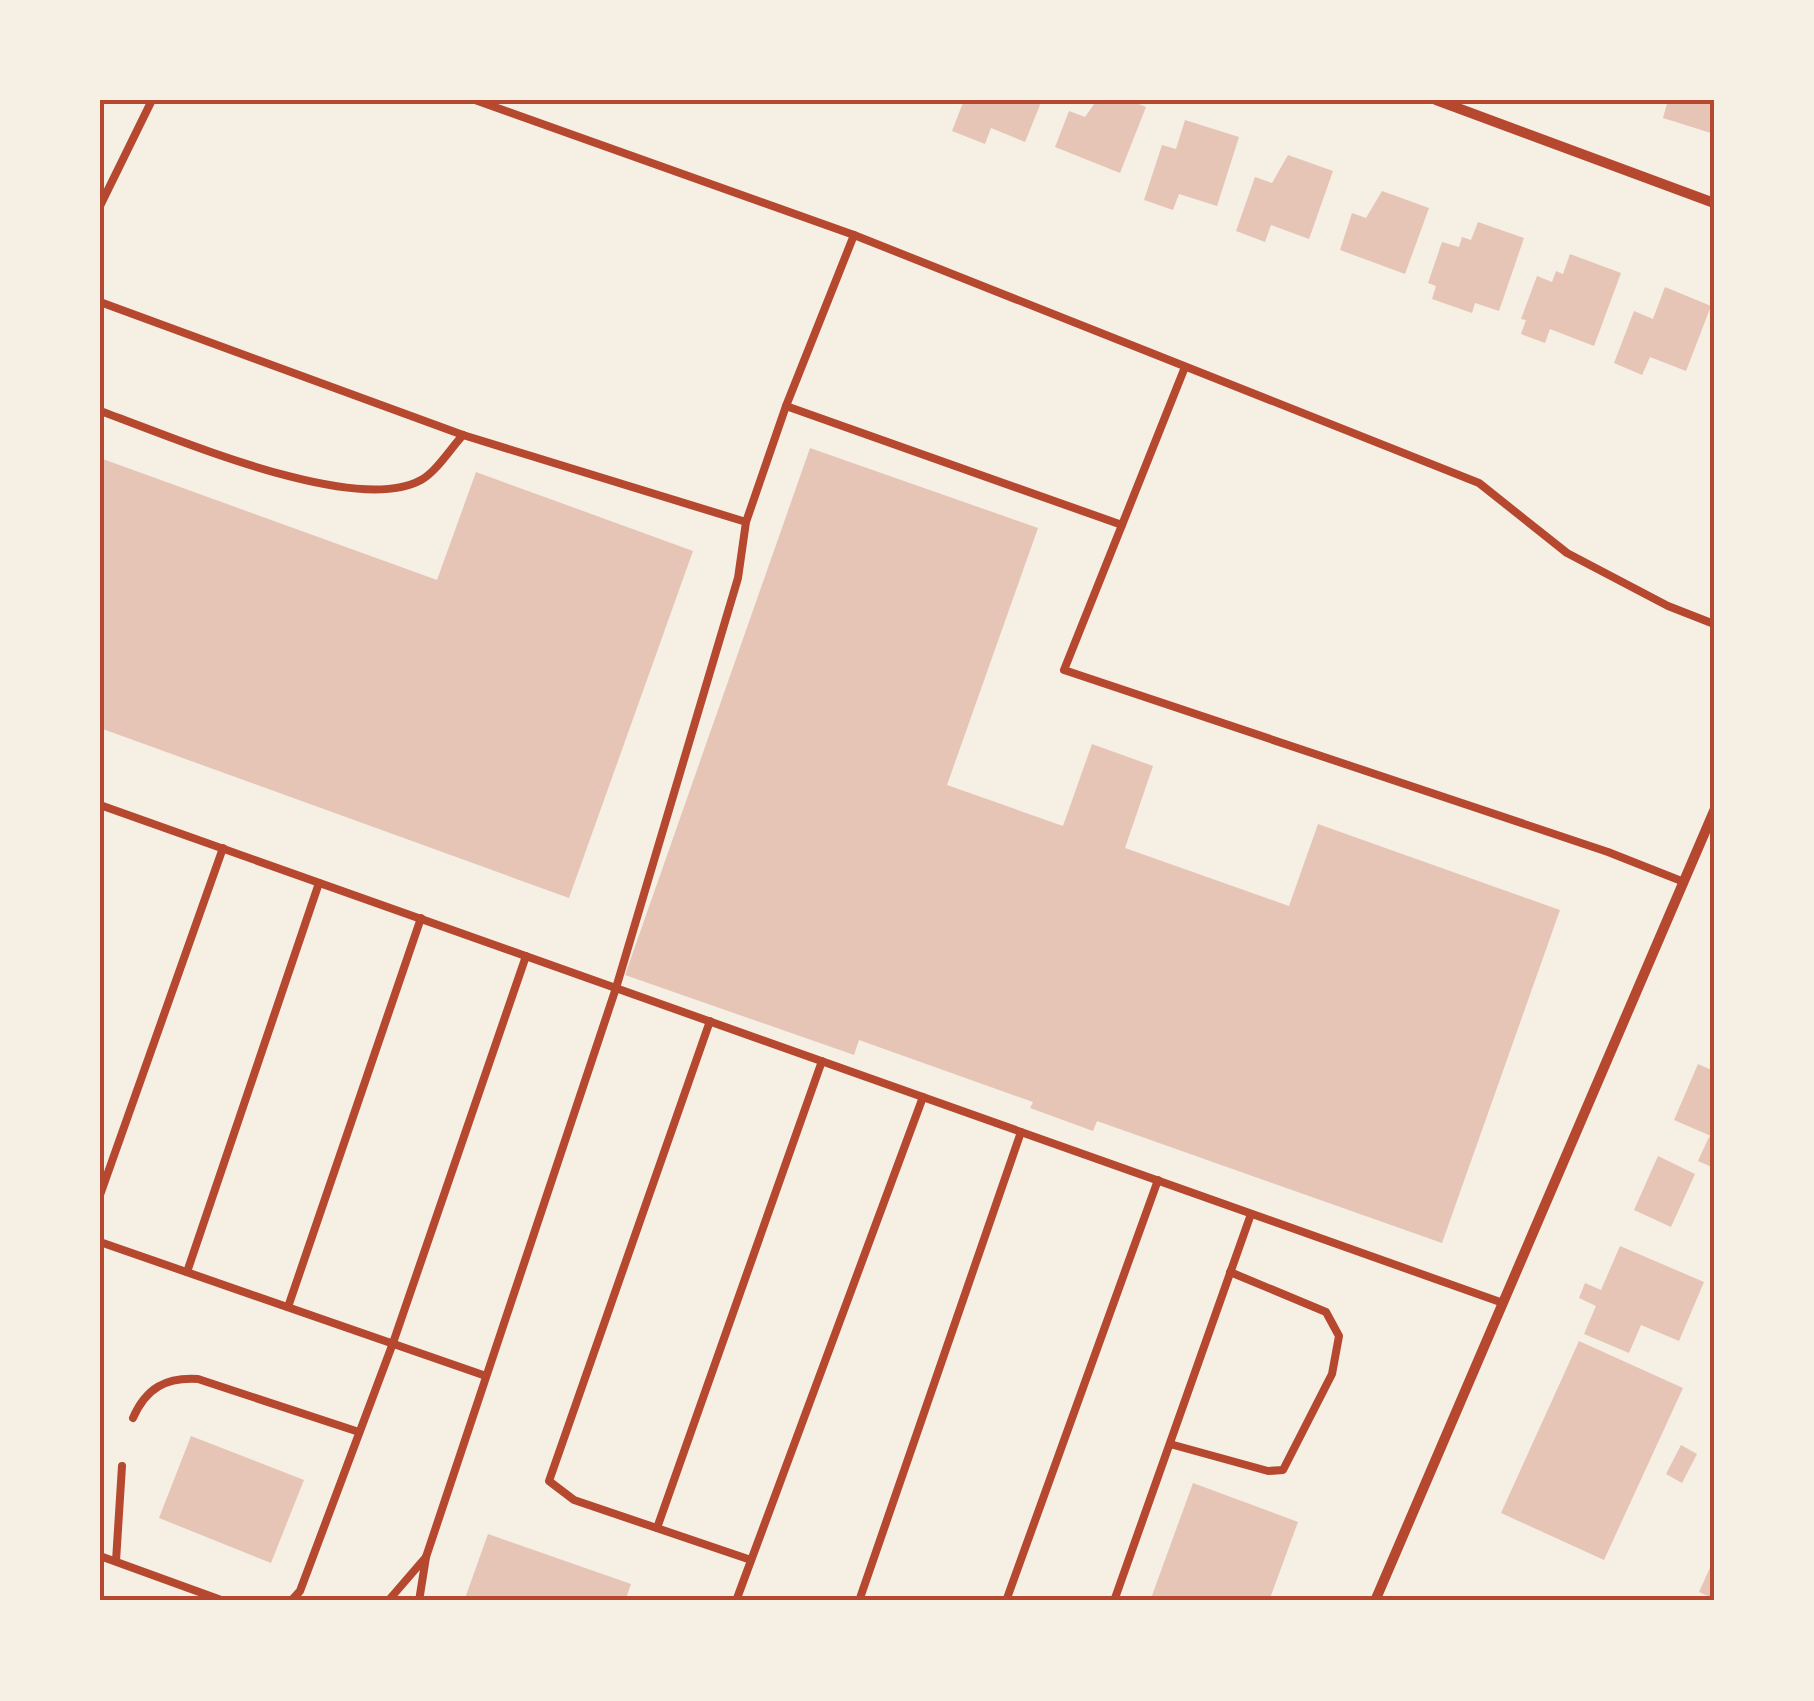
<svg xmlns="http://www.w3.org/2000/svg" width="1814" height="1701" font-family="'Source Sans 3',sans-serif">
	<rect width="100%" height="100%" fill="#f6efe4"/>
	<!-- building -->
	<g fill="#e6c5b7">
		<path d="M964 100H1042L1025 142 991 128 985 144 952 131Z"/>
		<path d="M1097 100H1129L1146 107 1120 173 1055 147 1069 111 1085 117Z"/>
		<path d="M1668 100H1714L1711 133 1663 118Z"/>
		<path d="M1185 120 1239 137 1217 206 1179 194 1173 210 1144 200 1162 145 1176 149Z"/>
		<path d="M1288 155 1333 171 1309 239 1271 225 1265 242 1236 231 1255 177 1272 183Z"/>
		<path d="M1382 191 1429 208 1405 274 1340 250 1352 213 1366 218Z"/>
		<path d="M1478 222 1524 238 1499 311 1475 303 1472 313 1432 299 1436 286 1428 283 1442 242 1459 247 1462 237 1471 240Z"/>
		<path d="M1570 254 1621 273 1594 346 1550 329 1545 343 1521 334 1526 320 1521 319 1537 276 1552 282 1556 271 1563 274Z"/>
		<path d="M1665 287 1711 306 1686 371 1650 357 1642 375 1614 363 1634 311 1653 319Z"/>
		<path d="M810 448 1038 528 947 785 1063 826 1092 744 1153 766 1125 848 1289 906 1318 824 1560 910 1442 1243 1097 1121 1093 1131 1030 1108 1033 1102 859 1040 854 1055 625 975Z"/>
		<path d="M100 458 437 580 476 472 693 551 569 898 100 728Z"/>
		<path d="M1698 1064 1714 1071 1711 1136 1674 1120Z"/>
		<path d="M1709 1137 1714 1139V1168L1698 1161Z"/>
		<path d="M1658 1156 1695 1174 1671 1227 1634 1210Z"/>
		<path d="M1620 1246 1704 1282 1679 1341 1641 1325 1629 1353 1584 1334 1596 1306 1579 1298 1585 1283 1601 1290Z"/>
		<path d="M1579 1341 1683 1388 1604 1560 1501 1513Z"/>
		<path d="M191 1436 304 1480 271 1563 159 1518Z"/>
		<path d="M1681 1445 1697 1454 1682 1483 1666 1474Z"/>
		<path d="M1193 1483 1298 1522 1269 1601H1150Z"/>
		<path d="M488 1534 631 1584 625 1601H464Z"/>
		<path d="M1714 1559V1599L1699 1592Z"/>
	</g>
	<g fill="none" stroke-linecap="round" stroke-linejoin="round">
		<!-- service -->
		<g stroke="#b5482f" stroke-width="8">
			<path d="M475 100 854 235 1479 483 1567 553 1668 606 1714 624"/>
			<path d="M100 206 152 100"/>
			<path d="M100 302 463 435 746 522 738 578 616 988 426 1557 419 1601"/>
			<path d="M786 406 854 235"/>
			<path d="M100 411C171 436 354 517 421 480 436 472 451 448 463 435"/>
			<path d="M746 522 786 406 1122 525 1064 670 1608 852 1684 882"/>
			<path d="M1122 525 1185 367"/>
			<path d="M100 805 1503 1303"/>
			<path d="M710 1021 549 1481 574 1500 751 1560"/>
			<path d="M100 1195 223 848"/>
			<path d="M100 1242 486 1376"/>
			<path d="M187 1272 319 883"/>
			<path d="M288 1307 421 918"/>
			<path d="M133 1418C146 1388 166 1377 198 1379L359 1432"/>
			<path d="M1170 1444 1268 1471 1283 1470 1332 1374 1339 1336 1326 1312 1230 1272"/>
			<path d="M657 1528 822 1061"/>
			<path d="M100 1556 224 1601"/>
			<path d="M116 1561 122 1466"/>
			<path d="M291 1601 300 1591 393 1343 526 956"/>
			<path d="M388 1601 426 1557"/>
			<path d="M736 1601 923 1097"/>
			<path d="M859 1601 1021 1132"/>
			<path d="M1006 1601 1158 1180"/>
			<path d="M1114 1601 1251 1214"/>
		</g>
		<!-- minor -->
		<g stroke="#b5482f" stroke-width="10">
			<path d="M1436 100 1714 203"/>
			<path d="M1375 1601 1714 811"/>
		</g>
	</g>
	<!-- border -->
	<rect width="1814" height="1701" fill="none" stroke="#f6efe4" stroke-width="205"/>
	<rect x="102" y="102" width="1610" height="1496" fill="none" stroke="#b5482f" stroke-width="4"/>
</svg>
